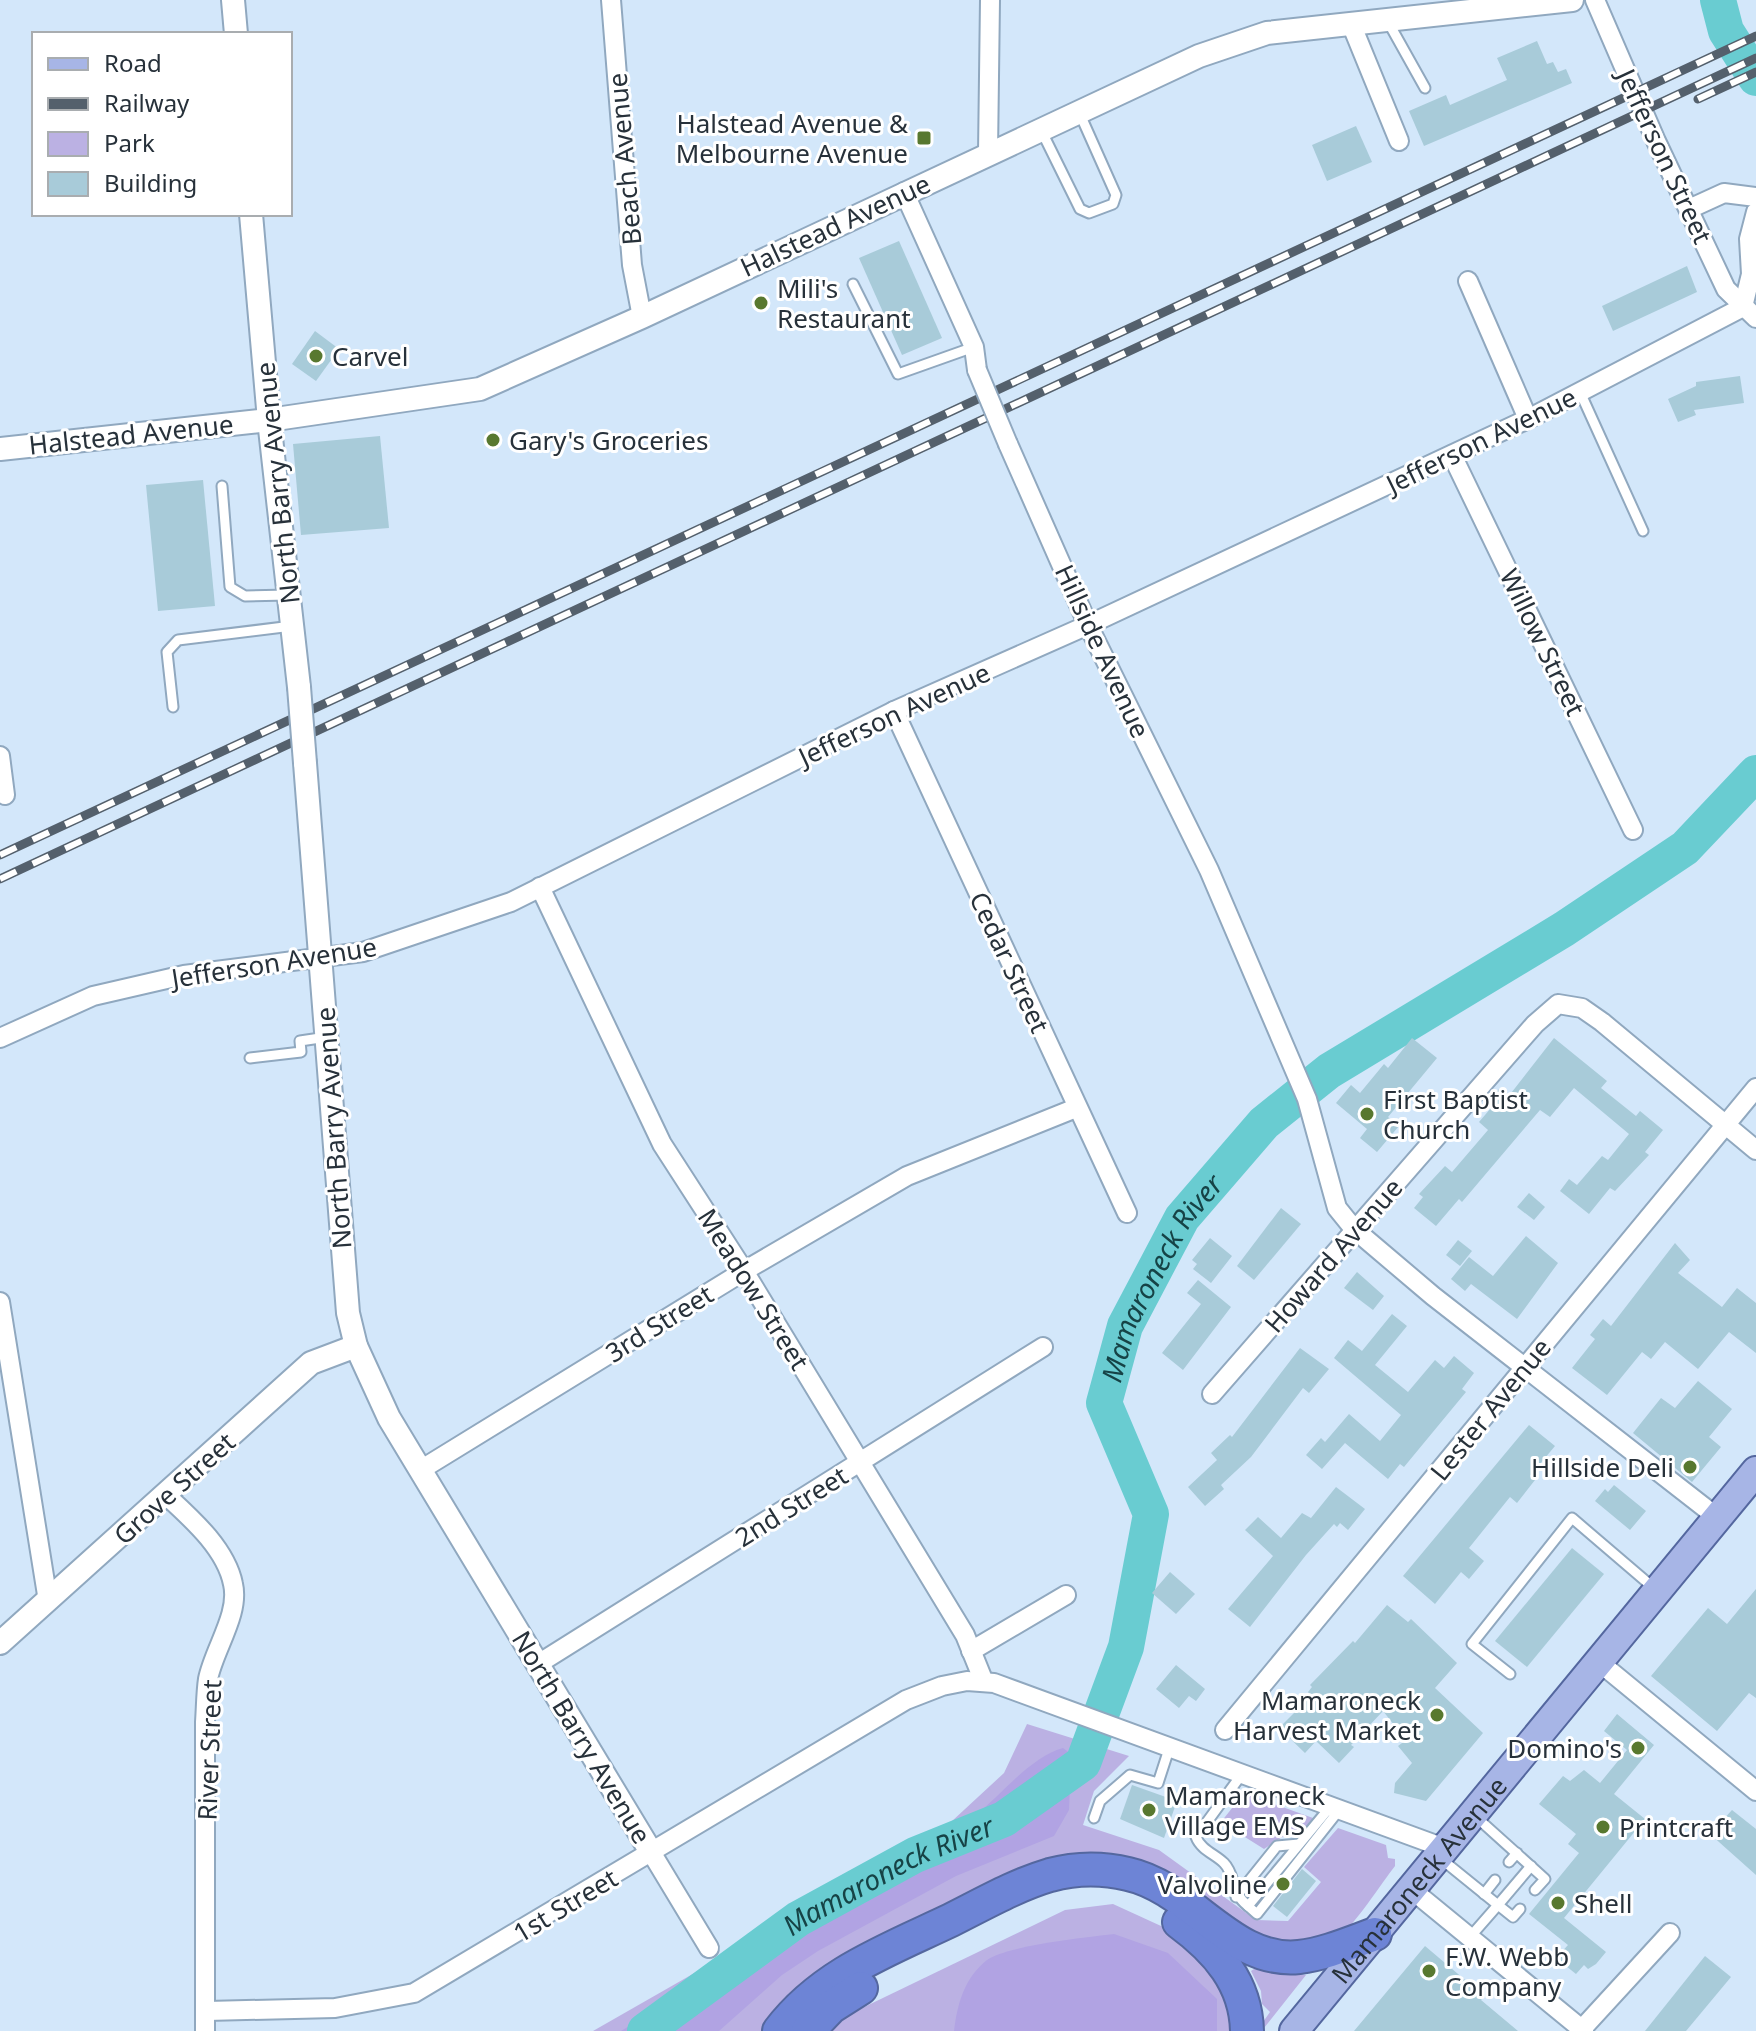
<svg xmlns="http://www.w3.org/2000/svg" width="1756" height="2031" font-family="'Noto Sans',sans-serif">
	<rect width="100%" height="100%" fill="#d3e7fa"/>
	<!-- green -->
	<g fill="#bbb1e3">
		<path d="M1027 1724 1129 1756 1094 1791 1083 1825 1159 1850 1256 1920 1288 1921 1321 1882 1304 1867 1338 1828 1386 1845 1388 1858 1395 1859V1866C1383 1881 1352 1929 1338 1937 1285 1970 1152 1884 1101 1858L823 1968 786 1997 762 2031H593L938 1834 1004 1773Z"/>
		<path d="M1244 1793 1313 1818 1303 1833 1282 1837 1264 1849 1221 1822Z"/>
		<path d="M1113 1904 1172 1931 1220 1973 1238 2031H830L838 2021 858 2010 1065 1910Z"/>
		<path d="M1257 1967 1306 1975 1264 2028 1263 2022 1270 2012 1262 2004 1261 1991 1251 1971Z"/>
	</g>
	<!-- forest -->
	<g fill="#b1a3e3">
		<path d="M1063 1748 1071 1754 1069 1810 1054 1836 956 1876 818 1951 782 1975 719 2031H621L977 1814C1004 1792 1031 1757 1063 1748Z"/>
		<path d="M1114 1934 1168 1953 1217 1999V2031H954C957 2005 964 1978 987 1960 1006 1946 1087 1937 1114 1934Z"/>
	</g>
	<g fill="none" stroke-linecap="round" stroke-linejoin="round">
		<!-- river -->
		<g stroke="#69ccd1" stroke-width="36">
			<path d="M1718 0 1726 31 1756 78"/>
			<path id="s1" d="M645 2031 798 1919 915 1855 1004 1819 1083 1763 1126 1647 1151 1514 1104 1403 1125 1326 1182 1218 1264 1123 1329 1071 1564 929 1685 848 1756 773"/>
		</g>
	</g>
	<!-- building -->
	<g fill="#a8cbd9">
		<path d="M1537 41 1547 64 1553 62 1558 72 1566 69 1572 83 1424 146 1409 111 1446 95 1450 105 1507 80 1497 58Z"/>
		<path d="M1356 126 1372 162 1327 181 1312 145Z"/>
		<path d="M899 241 942 338 902 355 859 258Z"/>
		<path d="M1687 266 1697 292 1613 331 1602 306Z"/>
		<path d="M315 331 339 349 316 381 292 364Z"/>
		<path d="M1740 376 1744 403 1694 410 1696 415 1678 422 1668 399 1696 386V382Z"/>
		<path d="M380 436 389 528 301 535 293 444Z"/>
		<path d="M203 480 215 606 158 611 146 485Z"/>
		<path d="M1412 1038 1437 1058 1388 1117 1399 1126 1377 1152 1360 1138 1367 1129 1336 1103 1351 1085 1360 1093 1384 1064 1388 1068Z"/>
		<path d="M1554 1038 1607 1081 1601 1088 1636 1116 1640 1111 1663 1130 1645 1152 1649 1155 1615 1191 1610 1188 1589 1214 1560 1191 1569 1179 1577 1185 1602 1156 1608 1160 1629 1134 1574 1088 1550 1117 1540 1110 1462 1202 1459 1199 1436 1226 1414 1208 1423 1197 1419 1194 1445 1166 1452 1172 1488 1130 1479 1122 1491 1108 1486 1104 1499 1089 1508 1097Z"/>
		<path d="M1529 1193 1545 1207 1534 1220 1517 1207Z"/>
		<path d="M1281 1208 1301 1224 1254 1280 1237 1266Z"/>
		<path d="M1526 1236 1558 1263 1517 1319 1471 1284 1465 1291 1451 1279 1469 1257 1493 1276Z"/>
		<path d="M1210 1238 1232 1256 1211 1283 1193 1269 1197 1264 1192 1260Z"/>
		<path d="M1458 1240 1472 1251 1460 1266 1446 1255Z"/>
		<path d="M1675 1243 1690 1260 1678 1273 1722 1307 1737 1288 1756 1303V1353L1729 1332 1698 1369 1665 1342 1651 1359 1642 1352 1607 1395 1572 1368 1595 1339 1590 1335 1603 1319 1611 1326Z"/>
		<path d="M1357 1272 1384 1296 1373 1310 1344 1288Z"/>
		<path d="M1198 1280 1231 1307 1183 1370 1162 1353 1201 1304 1187 1293Z"/>
		<path d="M1392 1314 1407 1326 1375 1365 1408 1392 1435 1360 1444 1368 1454 1356 1474 1373 1462 1389 1466 1392 1404 1467 1400 1464 1388 1479 1345 1443 1322 1469 1306 1455 1321 1438 1325 1442 1349 1414 1380 1441 1401 1415 1334 1358 1348 1340 1362 1351Z"/>
		<path d="M1300 1348 1329 1369 1309 1393 1303 1388 1251 1457 1221 1485 1224 1489 1205 1506 1188 1487 1217 1460 1211 1453 1230 1435 1232 1437Z"/>
		<path d="M1698 1381 1732 1409 1709 1437 1721 1447 1692 1482 1633 1433 1661 1398 1675 1408Z"/>
		<path d="M1529 1425 1555 1446 1530 1476 1535 1480 1517 1503 1510 1497 1469 1548 1484 1561 1469 1579 1461 1572 1435 1604 1403 1576Z"/>
		<path d="M1614 1485 1646 1511 1630 1530 1595 1501 1605 1489 1608 1492Z"/>
		<path d="M1336 1487 1365 1509 1348 1530 1340 1523 1337 1527 1334 1524 1306 1555 1250 1627 1228 1609 1273 1556 1245 1530 1258 1517 1281 1538 1302 1513 1311 1518Z"/>
		<path d="M1572 1548 1604 1574 1527 1667 1495 1641Z"/>
		<path d="M1170 1572 1195 1594 1176 1614 1152 1593Z"/>
		<path d="M1756 1589V1698L1749 1693 1717 1731 1651 1676 1708 1608 1727 1624Z"/>
		<path d="M1387 1605 1408 1622 1411 1619 1457 1663 1435 1688 1483 1733 1426 1801 1394 1793 1395 1783 1412 1763 1398 1746 1406 1740 1383 1711 1351 1745 1354 1747 1339 1763 1316 1741 1305 1753 1279 1728 1311 1696 1308 1692 1312 1687 1310 1685 1353 1641 1355 1643Z"/>
		<path d="M1176 1665 1205 1689 1196 1701 1189 1696 1179 1708 1156 1689Z"/>
		<path d="M1617 1714 1654 1745 1614 1794 1645 1819 1564 1918 1606 1952 1596 1964 1588 1969 1584 1965 1576 1974 1556 1958 1568 1945 1529 1914 1579 1853 1568 1844 1576 1834 1539 1804 1563 1776 1570 1781 1584 1770 1600 1783 1627 1750 1604 1731Z"/>
		<path d="M1132 1785 1177 1801 1164 1838 1120 1819Z"/>
		<path d="M1732 1810 1756 1829V1875L1710 1834Z"/>
		<path d="M1302 1869 1316 1881 1287 1917 1273 1906Z"/>
		<path d="M1425 1946 1484 1996 1481 2000 1518 2031H1354Z"/>
		<path d="M1705 1956 1731 1977 1686 2031H1645Z"/>
	</g>
	<g fill="none" stroke-linecap="round" stroke-linejoin="round">
		<defs>
			<g id="service">
				<path d="M1387 20 1425 88"/>
				<path d="M1042 132 1080 209 1089 213 1113 204 1116 195 1079 112"/>
				<path d="M853 284 898 374 974 347"/>
				<path d="M1580 392 1643 531"/>
				<path d="M222 486 230 587 245 596 288 595"/>
				<path d="M173 707 167 652 178 640 292 626"/>
				<path d="M250 1058 301 1052 300 1041 327 1037"/>
				<path d="M1510 1674 1472 1644 1572 1518 1655 1589"/>
				<path d="M1242 1774 1196 1837C1201 1850 1215 1854 1224 1863 1236 1875 1230 1892 1248 1906L1331 1806"/>
				<path d="M1475 1816 1545 1879 1535 1890"/>
				<path d="M1094 1818 1100 1801 1130 1775 1158 1783 1170 1746"/>
				<path d="M1440 1858 1498 1905 1531 1866"/>
				<path d="M1509 1862 1517 1853"/>
				<path d="M1484 1894 1495 1880"/>
				<path d="M1236 1897 1277 1846 1299 1844"/>
				<path d="M1248 1906 1257 1914 1340 1809"/>
				<path d="M1470 1937 1498 1905 1513 1917 1520 1909"/>
			</g>
			<g id="minor">
				<path d="M611 0 632 265 642 317"/>
				<path d="M1595 0 1656 141 1726 289 1756 318"/>
				<path d="M1352 26 1399 141"/>
				<path d="M988 153 990 0"/>
				<path d="M904 192 974 347 977 370"/>
				<path d="M1689 209 1724 193 1756 197"/>
				<path d="M1468 281 1528 419"/>
				<path d="M1743 307 1751 274 1749 239 1756 212"/>
				<path d="M1008 444 1088 625 1209 870 1307 1099 1337 1208 1354 1229 1433 1296 1718 1518"/>
				<path d="M1452 455 1633 830"/>
				<path d="M894 711 1127 1213"/>
				<path d="M0 756 5 795"/>
				<path d="M540 887 662 1144 744 1271 965 1635 984 1682"/>
				<path d="M0 1038 93 996 184 975 363 952 511 902 894 711 1088 625 1528 419 1743 307"/>
				<path d="M0 1302 48 1601"/>
				<path d="M1212 1394 1535 1024 1558 1004 1582 1008 1602 1022 1756 1150"/>
				<path d="M422 1469 744 1271 907 1176 1076 1108"/>
				<path d="M167 1496C192 1519 226 1549 233 1584 240 1614 214 1649 208 1679 206 1692 206 1708 205 1722V2031"/>
				<path d="M971 1651 1066 1595"/>
				<path d="M1599 1662 1756 1791"/>
				<path d="M538 1664 1043 1347"/>
				<path d="M1225 1730 1756 1088"/>
				<path d="M651 1852 709 1948"/>
				<path d="M1412 1890 1584 2031"/>
				<path d="M207 2011 335 2008 414 1993 906 1700 942 1686 967 1681 994 1683 1447 1849"/>
				<path d="M1580 2031 1670 1933"/>
			</g>
			<g id="tertiary">
				<path d="M233 0 236 34"/>
				<path d="M251 214 269 420 299 687"/>
				<path d="M0 449 269 420 480 389 642 317 1199 56 1267 33 1572 0"/>
				<path d="M305 763 348 1313 356 1346 389 1418 651 1852"/>
				<path d="M0 1643 311 1363 356 1346"/>
			</g>
			<g id="primary">
				<path id="s2" d="M1294 2031 1756 1471"/>
			</g>
			<g id="motorway">
				<path d="M1179 1922C1217 1950 1246 1983 1247 2031"/>
				<path d="M779 2031C822 1974 888 1950 951 1920 983 1904 1016 1885 1050 1875 1076 1868 1103 1868 1128 1874 1192 1888 1231 1964 1299 1957 1325 1954 1350 1943 1375 1934"/>
				<path d="M808 2031 831 2007 861 1988"/>
			</g>
		</defs>
		<!-- service casing -->
		<use href="#service" stroke="#90a8bf" stroke-width="13"/>
		<!-- minor casing -->
		<use href="#minor" stroke="#90a8bf" stroke-width="22"/>
		<!-- tertiary casing -->
		<use href="#tertiary" stroke="#90a8bf" stroke-width="26"/>
		<!-- primary casing -->
		<use href="#primary" stroke="#54679f" stroke-width="32"/>
		<!-- motorway casing -->
		<use href="#motorway" stroke="#54679f" stroke-width="36"/>
		<!-- service -->
		<use href="#service" stroke="#fff" stroke-width="9"/>
		<!-- minor -->
		<use href="#minor" stroke="#fff" stroke-width="18"/>
		<!-- tertiary -->
		<use href="#tertiary" stroke="#fff" stroke-width="22"/>
		<!-- primary -->
		<use href="#primary" stroke="#a7b5e6" stroke-width="28"/>
		<!-- motorway -->
		<use href="#motorway" stroke="#6d84d6" stroke-width="32"/>
		<defs>
			<g id="rail">
				<path d="M1698 99 1756 72"/>
				<path d="M0 855 1756 36"/>
				<path d="M0 879 1756 58"/>
			</g>
		</defs>
		<!-- rail casing -->
		<use href="#rail" stroke="#54606c" stroke-width="9"/>
		<!-- rail -->
		<use href="#rail" stroke="#fff" stroke-width="6" stroke-dasharray="18" stroke-linecap="butt"/>
		<defs>
			<path id="minor-bridge" d="M977 370 1008 444"/>
			<path id="tertiary-bridge" d="M299 687 305 763"/>
		</defs>
		<!-- minor-bridge casing -->
		<use href="#minor-bridge" stroke="#90a8bf" stroke-width="22" stroke-linecap="butt"/>
		<!-- tertiary-bridge casing -->
		<use href="#tertiary-bridge" stroke="#90a8bf" stroke-width="26" stroke-linecap="butt"/>
		<!-- minor-bridge -->
		<use href="#minor-bridge" stroke="#fff" stroke-width="18"/>
		<!-- tertiary-bridge -->
		<use href="#tertiary-bridge" stroke="#fff" stroke-width="22"/>
	</g>
	<!-- markers -->
	<g fill="#58782f" stroke="#fff" stroke-width="3">
		<rect x="916" y="130" width="16" height="16" rx="4"/>
		<circle cx="761" cy="303" r="8"/>
		<circle cx="316" cy="356" r="8"/>
		<circle cx="493" cy="440" r="8"/>
		<circle cx="1367" cy="1114" r="8"/>
		<circle cx="1690" cy="1467" r="8"/>
		<circle cx="1437" cy="1715" r="8"/>
		<circle cx="1638" cy="1748" r="8"/>
		<circle cx="1149" cy="1810" r="8"/>
		<circle cx="1603" cy="1827" r="8"/>
		<circle cx="1283" cy="1884" r="8"/>
		<circle cx="1558" cy="1903" r="8"/>
		<circle cx="1429" cy="1971" r="8"/>
	</g>
	<g text-anchor="middle" dominant-baseline="central" stroke-width="6" stroke-linejoin="round" paint-order="stroke">
		<!-- poi labels -->
		<g font-size="26" fill="#27313a" stroke="#fff" text-anchor="start">
			<text x="908" y="123" text-anchor="end">Halstead Avenue &amp;<tspan x="908" dy="30">Melbourne Avenue</tspan></text>
			<text x="777" y="288">Mili's<tspan x="777" dy="30">Restaurant</tspan></text>
			<text x="332" y="356">Carvel</text>
			<text x="509" y="440">Gary's Groceries</text>
			<text x="1383" y="1099">First Baptist<tspan x="1383" dy="30">Church</tspan></text>
			<text x="1674" y="1467" text-anchor="end">Hillside Deli</text>
			<text x="1421" y="1700" text-anchor="end">Mamaroneck<tspan x="1421" dy="30">Harvest Market</tspan></text>
			<text x="1622" y="1748" text-anchor="end">Domino's</text>
			<text x="1165" y="1795">Mamaroneck<tspan x="1165" dy="30">Village EMS</tspan></text>
			<text x="1619" y="1827">Printcraft</text>
			<text x="1267" y="1884" text-anchor="end">Valvoline</text>
			<text x="1574" y="1903">Shell</text>
			<text x="1445" y="1956">F.W. Webb<tspan x="1445" dy="30">Company</tspan></text>
		</g>
		<!-- street labels -->
		<g font-size="26" fill="#27313a" stroke="#fff">
			<text transform="translate(1665 156) rotate(65)">Jefferson Street</text>
			<text transform="translate(624 159) rotate(-95)">Beach Avenue</text>
			<text transform="translate(835 225) rotate(-25)">Halstead Avenue</text>
			<text transform="translate(131 434) rotate(-6)">Halstead Avenue</text>
			<text transform="translate(1481 440) rotate(-26)">Jefferson Avenue</text>
			<text transform="translate(277 483) rotate(-96)">North Barry Avenue</text>
			<text transform="translate(1543 642) rotate(64)">Willow Street</text>
			<text transform="translate(1103 651) rotate(65)">Hillside Avenue</text>
			<text transform="translate(894 714) rotate(-25)">Jefferson Avenue</text>
			<text transform="translate(274 962) rotate(-9)">Jefferson Avenue</text>
			<text transform="translate(1010 962) rotate(65)">Cedar Street</text>
			<text transform="translate(333 1128) rotate(-94)">North Barry Avenue</text>
			<text transform="translate(1333 1255) rotate(-49)">Howard Avenue</text>
			<text transform="translate(754 1289) rotate(58)">Meadow Street</text>
			<text transform="translate(659 1323) rotate(-32)">3rd Street</text>
			<text transform="translate(1490 1409) rotate(-51)">Lester Avenue</text>
			<text transform="translate(174 1488) rotate(-42)">Grove Street</text>
			<text transform="translate(791 1506) rotate(-32)">2nd Street</text>
			<text transform="translate(582 1737) rotate(59)">North Barry Avenue</text>
			<text transform="translate(209 1750) rotate(-88)">River Street</text>
			<text stroke="none"><textPath href="#s2" startOffset="196">Mamaroneck Avenue</textPath></text>
			<text transform="translate(565 1905) rotate(-31)">1st Street</text>
		</g>
		<!-- water labels -->
		<g font-size="28" font-style="italic" fill="#164346" stroke="#fff">
			<text stroke="none"><textPath href="#s1" startOffset="1034">Mamaroneck River</textPath></text>
			<text stroke="none"><textPath href="#s1" startOffset="290">Mamaroneck River</textPath></text>
		</g>
	</g>
	<!-- legend -->
	<rect x="32" y="32" width="260" height="184" fill="#ffffff" stroke="#a9adb0" stroke-width="2"/>
	<rect x="48" y="58" width="40" height="12" fill="#a7b5e6" stroke="#a9adb0" stroke-width="2"/>
	<text x="104" y="72" font-size="24" fill="#27313a">Road</text>
	<rect x="48" y="98" width="40" height="12" fill="#54606c" stroke="#a9adb0" stroke-width="2"/>
	<text x="104" y="112" font-size="24" fill="#27313a">Railway</text>
	<rect x="48" y="132" width="40" height="24" fill="#bbb1e3" stroke="#a9adb0" stroke-width="2"/>
	<text x="104" y="152" font-size="24" fill="#27313a">Park</text>
	<rect x="48" y="172" width="40" height="24" fill="#a8cbd9" stroke="#a9adb0" stroke-width="2"/>
	<text x="104" y="192" font-size="24" fill="#27313a">Building</text>
</svg>
